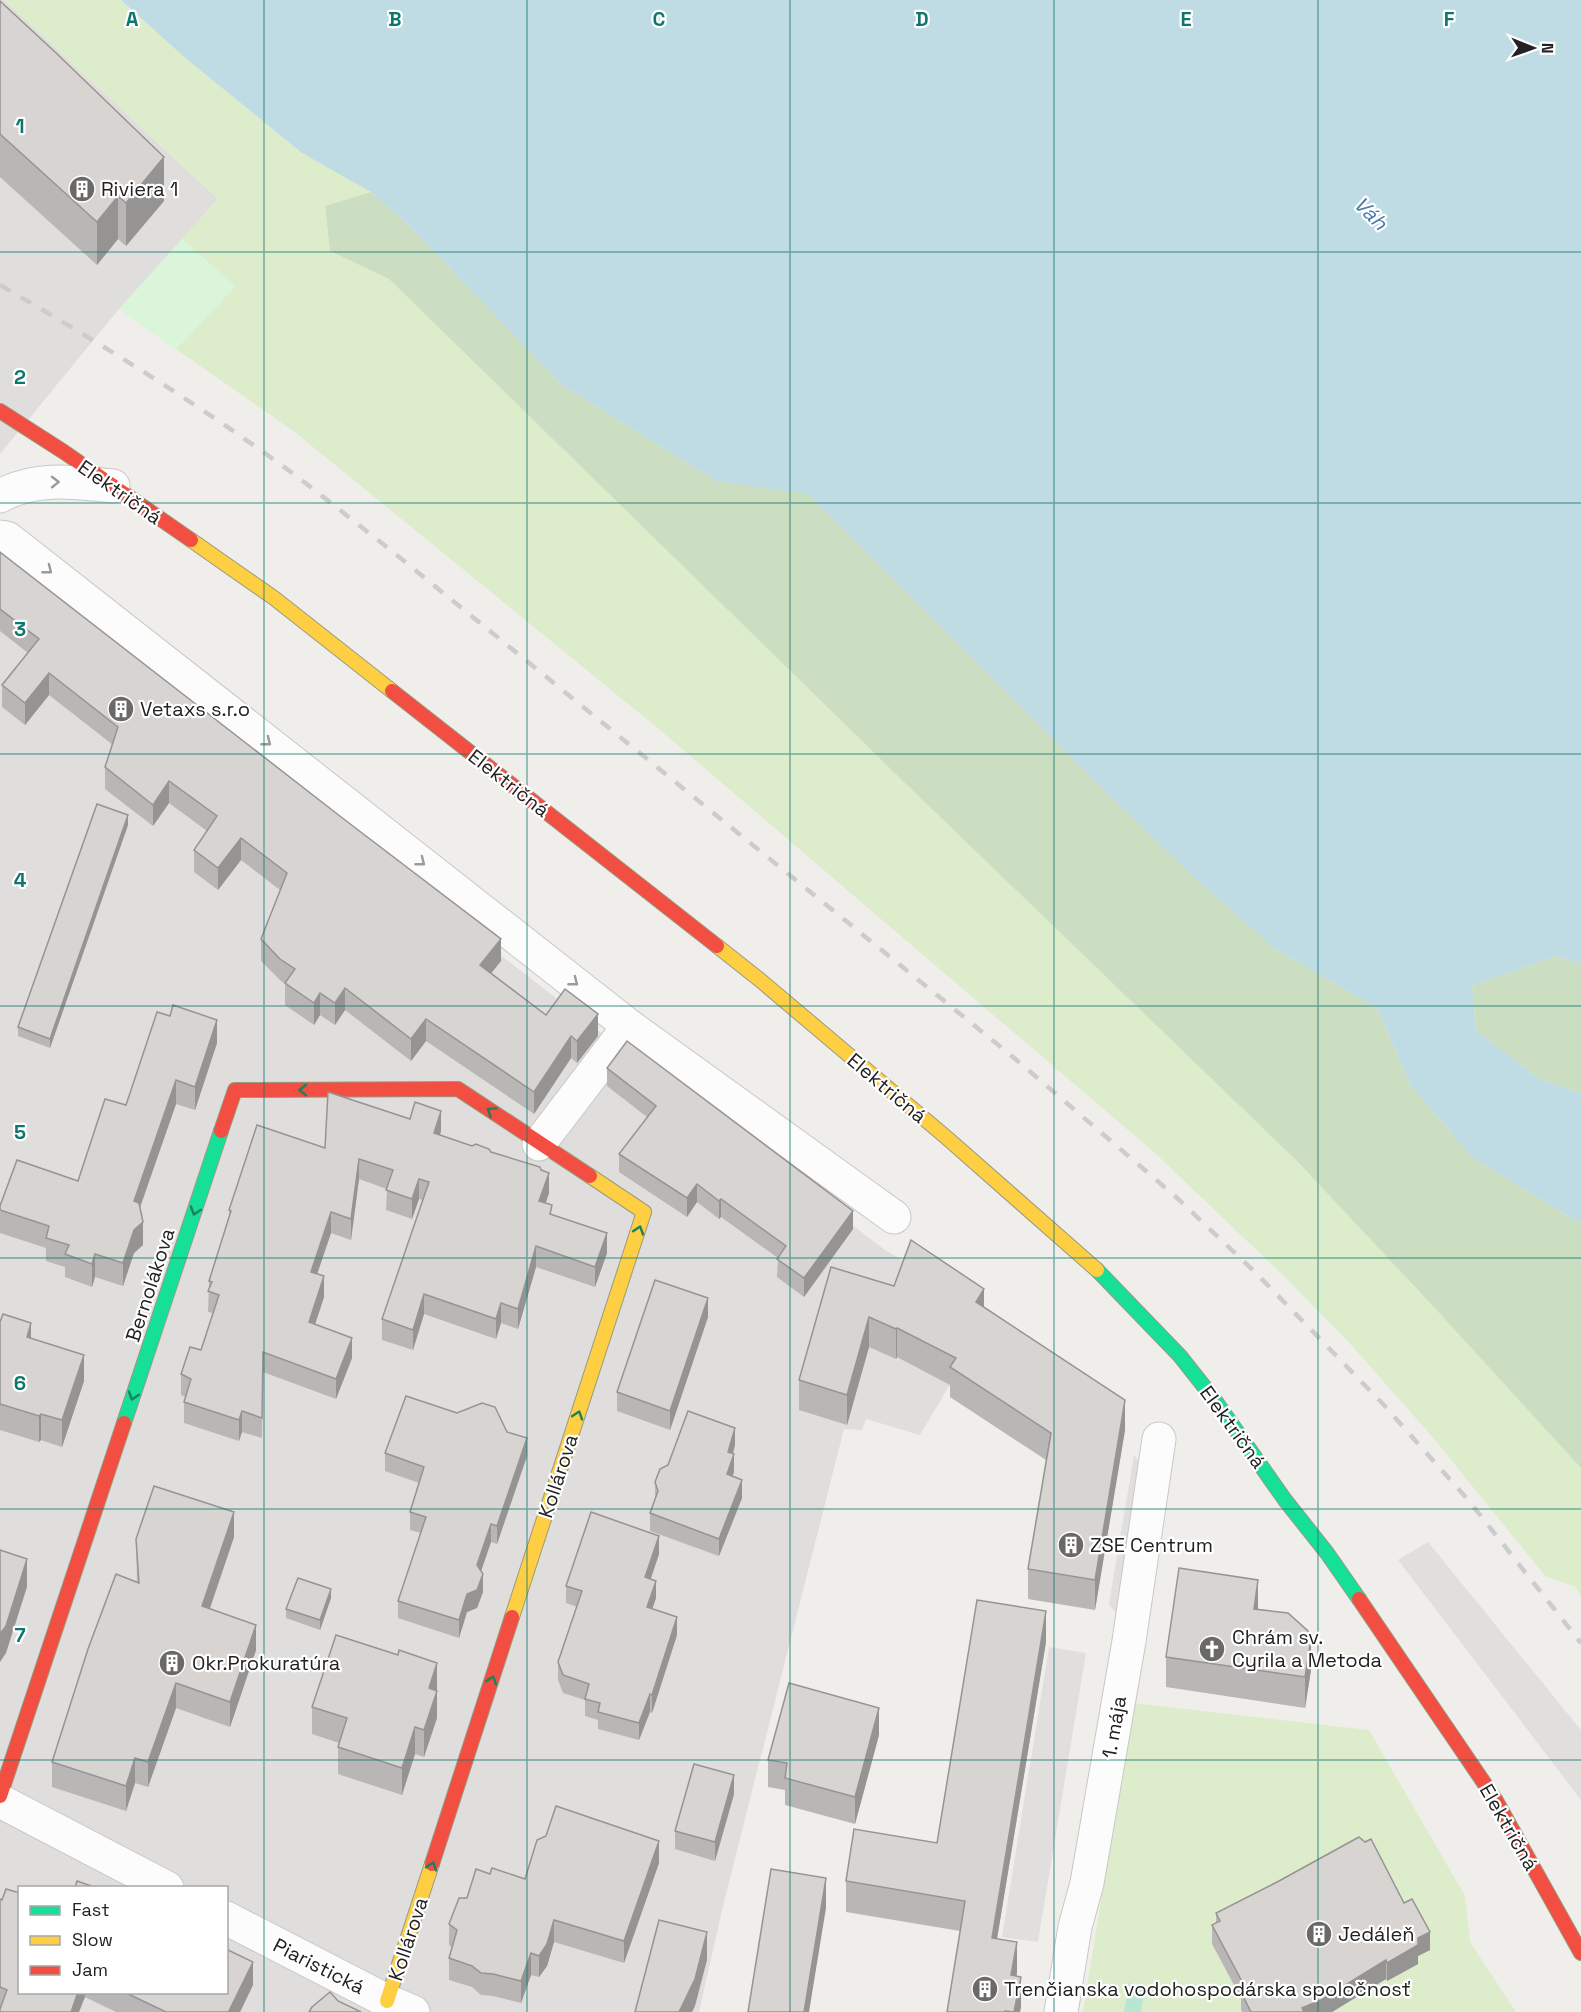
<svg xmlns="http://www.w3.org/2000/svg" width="1581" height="2012" font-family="'Space Grotesk',sans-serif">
	<rect width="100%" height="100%" fill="#f0eeeb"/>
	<!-- residential -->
	<g fill="#dfdedc" fill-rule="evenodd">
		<path d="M0 0H4L218 199 119 309 0 454Z"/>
		<path d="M0 568 600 1032 885 1250 993 1312 920 1435 866 1419 862 1430 844 1429 724 1902 699 2012H0ZM20 1888H226V1992H20Z"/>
	</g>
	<!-- grass -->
	<g fill="#ddeccb">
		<path d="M4 0H121L183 56 302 153 371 192 325 206 330 251 389 279 906 784 1298 1162 1431 1304 1581 1468V1595L1574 1586 1546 1577 1435 1440 1355 1349 1286 1278 1156 1154 654 725 296 433 119 309 218 199Z"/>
		<path d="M1133 1703 1369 1730 1465 1896 1470 1942 1516 2012H1083Z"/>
	</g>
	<!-- forest -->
	<g fill="#cbdec1">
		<path d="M371 192 408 224 562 385 716 481 808 493 1118 804 1193 876 1274 948 1377 1008 1411 1086 1473 1158 1581 1224V1468L1431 1304 1298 1162 906 784 389 279 330 251 325 206Z"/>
		<path d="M1556 956 1581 964V1093L1539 1079 1476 1030 1472 986Z"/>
	</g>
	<!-- park -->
	<path fill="#daf5da" d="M182 239 236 286 176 350 119 309Z"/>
	<!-- pitch -->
	<path fill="#b7e6d2" d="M1129 1983 1145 1986 1141 2012H1124Z"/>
	<!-- parking -->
	<g fill="#e0dfde">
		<path d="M1134 1455 1150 1477 1127 1628 1109 1604Z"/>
		<path d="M1428 1542 1581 1730V1800L1398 1560Z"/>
		<path d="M1049 1647 1086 1653 1038 1942 1002 1937Z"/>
	</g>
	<!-- water -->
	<path fill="#bfdbe3" d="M121 0H1581V964L1556 956 1472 986 1476 1030 1539 1079 1581 1093V1224L1473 1158 1411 1086 1377 1008 1274 948 1193 876 1118 804 808 494 716 481 562 385 408 224 371 192 302 153 183 56Z"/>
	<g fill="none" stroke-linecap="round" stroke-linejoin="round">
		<defs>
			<g id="street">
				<path d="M0 496C36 476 74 482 113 486"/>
				<path d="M0 537 7 538 629 1026 894 1217"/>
				<path d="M539 1144 629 1026"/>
				<path d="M0 1801 167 1888"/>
				<path d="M226 1918 387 2001 413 2012"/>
				<path d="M1061 2012 1075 1927 1087 1883 1129 1641 1159 1439"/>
			</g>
			<g id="fast">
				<path d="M1097 1270 1180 1356 1214 1399 1285 1500 1327 1553 1359 1599"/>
				<path d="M124 1423 221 1131"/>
			</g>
			<g id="slow">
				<path d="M191 540 274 598 392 691"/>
				<path d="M717 946 760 980 947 1138 1097 1270"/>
				<path d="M512 1617 644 1212 590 1176"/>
				<path d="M387 2001 432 1864"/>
			</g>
			<g id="jam">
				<path d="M0 411 64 452 191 540"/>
				<path d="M392 691 717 946"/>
				<path d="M221 1131 235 1090 458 1089 590 1176"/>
				<path d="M1359 1599 1495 1799 1581 1953"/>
				<path d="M0 1796 124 1423"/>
				<path d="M432 1864 512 1617"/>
			</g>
		</defs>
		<!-- street casing -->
		<use href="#street" stroke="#c9c8c7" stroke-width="35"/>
		<!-- fast casing -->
		<use href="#fast" stroke="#999a82" stroke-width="16"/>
		<!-- slow casing -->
		<use href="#slow" stroke="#999a82" stroke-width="16"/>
		<!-- jam casing -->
		<use href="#jam" stroke="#999a82" stroke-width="16"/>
		<!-- street -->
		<use href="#street" stroke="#fdfcfc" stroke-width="33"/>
		<!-- fast -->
		<use href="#fast" stroke="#16e098" stroke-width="14"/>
		<!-- slow -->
		<use href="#slow" stroke="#ffcf43" stroke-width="14"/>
		<!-- jam -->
		<use href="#jam" stroke="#f24e42" stroke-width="14"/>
		<!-- rail -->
		<path stroke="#ccc" stroke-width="4.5" stroke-dasharray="12 12" stroke-linecap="butt" d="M0 285C100 343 198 404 291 472 324 497 356 523 388 548L1013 1057 1175 1196 1256 1273 1383 1404 1469 1501 1581 1643"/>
	</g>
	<!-- wall -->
	<g fill="#b9b6b5">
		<path d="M0 1 164 201 126 246 118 239 97 265 0 177Z"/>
		<path d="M0 552 501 961 491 973 546 1015 598 1036 577 1063 571 1058 534 1114 426 1041 411 1061 345 1010 335 1025 320 1015 314 1025 285 1005V984L280 980 261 961V939L280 890 241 860 218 890 194 872V850L207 831 169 803 153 826 105 789V767L113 745 49 695 25 725 2 707V685L28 653 0 631Z"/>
		<path d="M128 825 50 1048 18 1036V1027Z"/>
		<path d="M217 1043 195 1110 176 1104 140 1208 143 1245 134 1253 123 1286 95 1277 92 1287 65 1277V1267L46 1261V1248L0 1233V1206L78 1181 126 1105Z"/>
		<path d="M607 1068 853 1229 804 1297 777 1277 778 1258 721 1217 719 1219 697 1202 687 1217 619 1172V1154L647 1117 607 1086Z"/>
		<path d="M441 1131 440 1135 491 1152 549 1193 546 1203 552 1215 607 1253 595 1287 536 1267 518 1329 501 1323 496 1339 424 1314 413 1350 382 1340V1319L423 1200 419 1199 412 1219 386 1210 387 1189 359 1179 351 1240 331 1233 317 1274 324 1297 315 1324 352 1358 336 1399 263 1372 262 1438 242 1432 239 1441 184 1423V1402L186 1397 181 1395V1374L201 1350 213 1313 208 1312 209 1281 229 1220V1210L325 1148Z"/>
		<path d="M894 1286 984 1307 1125 1430 1095 1610 1028 1599V1569L1046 1460 950 1397V1385L897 1357 896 1359 869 1347 847 1425 799 1410V1380Z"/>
		<path d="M708 1317 670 1430 617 1411V1392Z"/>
		<path d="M0 1322 31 1338 84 1381 62 1447 41 1440 39 1442 0 1430Z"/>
		<path d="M507 1432 527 1456 497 1544 491 1542 481 1571 483 1592 477 1608 467 1612 459 1638 398 1618V1601L421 1533 410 1530V1512L419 1483 385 1471V1453Z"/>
		<path d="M735 1445 733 1454 734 1472 732 1476 742 1498 719 1556 650 1531V1513L655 1498V1482Z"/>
		<path d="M234 1537 210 1609 256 1650 230 1727 176 1708 148 1787 135 1783 126 1811 52 1787V1762L137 1582 136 1539Z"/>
		<path d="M659 1554 651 1579 656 1598 652 1609 677 1635 652 1713 650 1712 639 1740 598 1729V1720L585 1716V1700L563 1693 558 1680V1662L577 1607 566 1603V1586Z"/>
		<path d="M331 1598 320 1630 286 1618V1609Z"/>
		<path d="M1258 1609 1311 1670 1305 1708 1166 1687V1657Z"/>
		<path d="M1046 1642 997 1939 1017 1973 1016 1976 1021 2007 1020 2012H947L960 1931 846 1912V1881L937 1843Z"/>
		<path d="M398 1655 437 1663V1718L424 1757 415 1754 402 1795 338 1774V1747L339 1743 312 1734V1707Z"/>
		<path d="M879 1735 855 1824 785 1805V1790L768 1787V1760Z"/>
		<path d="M734 1794 715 1861 675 1849V1831Z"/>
		<path d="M659 1863 624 1963 554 1942 547 1966 539 1977 531 1975 521 2003 493 1996 481 1995 472 1987 449 1980V1958L452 1947 449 1945V1924L467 1898 525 1879Z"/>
		<path d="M0 1899 20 1992H226L228 1950 253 1985 240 2012H116L85 1997 0 2012Z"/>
		<path d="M1216 1913 1430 1950 1418 1956V1964L1387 1981 1386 1979 1332 2012H1242L1241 2010V1998L1212 1944V1925L1216 1923Z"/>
	</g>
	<!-- shaded-wall -->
	<g fill="#969493">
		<path d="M164 157V201L126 246V203Z"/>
		<path d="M118 196V239L97 265V222Z"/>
		<path d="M49 673V695L25 725V703Z"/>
		<path d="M169 781V803L153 826V805Z"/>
		<path d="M128 815V825L50 1048V1039Z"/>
		<path d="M241 838V860L218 890V868Z"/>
		<path d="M501 939V961L480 987V965Z"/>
		<path d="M345 988V1010L335 1025V1003Z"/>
		<path d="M320 993V1015L314 1025V1003Z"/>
		<path d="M598 1014V1036L577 1063V1041Z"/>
		<path d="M426 1019V1041L411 1061V1039Z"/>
		<path d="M217 1020V1043L195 1110V1087Z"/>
		<path d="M571 1036V1058L534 1114V1092Z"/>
		<path d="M176 1080V1104L134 1224V1201Z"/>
		<path d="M441 1111V1131L434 1153V1133Z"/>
		<path d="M359 1159V1179L351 1240V1219Z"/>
		<path d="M549 1173V1193L539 1221V1201Z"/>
		<path d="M419 1179V1199L412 1219V1199Z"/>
		<path d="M697 1184V1202L687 1217V1198Z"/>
		<path d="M721 1199V1217L719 1219V1201Z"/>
		<path d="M853 1211V1229L804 1297V1278Z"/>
		<path d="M331 1212V1233L311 1292V1272Z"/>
		<path d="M143 1222V1245L134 1253 123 1286V1263L134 1230Z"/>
		<path d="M607 1233V1253L595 1287V1267Z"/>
		<path d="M536 1246V1267L518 1329V1309Z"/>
		<path d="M95 1254V1277L92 1287V1264Z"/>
		<path d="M324 1276V1297L309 1343V1322Z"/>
		<path d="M984 1289V1319L976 1302Z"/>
		<path d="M424 1294V1314L413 1350V1330Z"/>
		<path d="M708 1298V1317L670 1430V1411Z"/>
		<path d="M501 1303V1323L496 1339V1319Z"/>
		<path d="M869 1317V1347L847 1425V1395Z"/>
		<path d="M31 1323V1349L27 1337Z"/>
		<path d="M897 1328V1357L896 1359V1329Z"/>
		<path d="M352 1338V1358L336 1399V1379Z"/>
		<path d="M84 1355V1381L62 1447V1420Z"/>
		<path d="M1125 1400V1430L1095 1610V1580Z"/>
		<path d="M242 1411V1432L239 1441V1420Z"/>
		<path d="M41 1414V1440L39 1442V1416Z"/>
		<path d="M735 1428V1445L728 1470V1452Z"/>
		<path d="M527 1438V1456L497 1544V1526Z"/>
		<path d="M734 1454V1472L727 1492V1474Z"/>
		<path d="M742 1480V1498L719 1556V1539Z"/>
		<path d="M234 1512V1537L202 1631V1606Z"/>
		<path d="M491 1524V1542L477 1583V1565Z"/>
		<path d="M659 1536V1554L645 1595V1577Z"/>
		<path d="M27 1559V1587L6 1653 0 1662V1634Z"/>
		<path d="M483 1574V1592L477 1608 467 1612 459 1638V1620L467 1594Z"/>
		<path d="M1258 1580V1611L1254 1609Z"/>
		<path d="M656 1581V1598L647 1625V1607Z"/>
		<path d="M331 1589V1598L320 1630V1620Z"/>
		<path d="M1046 1611V1642L992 1969V1938Z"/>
		<path d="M677 1617V1635L652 1713V1695Z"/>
		<path d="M256 1625V1650L230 1727V1702Z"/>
		<path d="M1311 1639V1670L1305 1708V1677Z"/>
		<path d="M437 1663V1690L429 1715V1688Z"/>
		<path d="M176 1683V1708L148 1787V1762Z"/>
		<path d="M437 1691V1718L424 1757V1730Z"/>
		<path d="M650 1694V1712L639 1740V1723Z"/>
		<path d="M879 1708V1735L855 1824V1797Z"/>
		<path d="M415 1727V1754L402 1795V1768Z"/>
		<path d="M135 1758V1783L126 1811V1786Z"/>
		<path d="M734 1775V1794L715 1861V1842Z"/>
		<path d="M659 1841V1863L624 1963V1941Z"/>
		<path d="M826 1878V1908L809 2012H804Z"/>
		<path d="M554 1920V1942L547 1966 539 1977V1956Z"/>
		<path d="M707 1932V1960L695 2006 692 2012H679Z"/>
		<path d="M1430 1932V1950L1418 1956V1964L1387 1981V1963L1418 1938Z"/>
		<path d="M1017 1942V1973L1011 2006V1975Z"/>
		<path d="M531 1953V1975L521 2003V1981Z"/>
		<path d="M1386 1960V1979L1332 2012H1302V2008Z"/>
		<path d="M253 1962V1985L240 2012H229Z"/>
		<path d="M1021 1977V2007L1020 2012H1014Z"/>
		<path d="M78 1992H85V1997L79 2012H71Z"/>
	</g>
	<!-- building -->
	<g fill="#d7d4d2" stroke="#969493" stroke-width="1.5">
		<path d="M0 1 54 51 164 157 126 203 118 196 97 222 0 134Z"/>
		<path d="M0 552 345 820 501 939 480 965 546 1015 565 989 598 1014 577 1041 571 1036 534 1092 426 1019 411 1039 345 988 335 1003 320 993 314 1003 285 983 295 969 280 959 261 939 287 873 241 838 218 868 194 850 217 816 169 781 153 805 105 767 118 727 49 673 25 703 2 685 39 639 0 609Z"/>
		<path d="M97 804 128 815 50 1039 18 1027Z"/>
		<path d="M173 1005 217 1020 195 1087 176 1080 134 1201 139 1203 143 1222 134 1230 123 1263 95 1254 92 1264 65 1254 69 1245 46 1238 49 1226 0 1210V1206L17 1160 78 1181 105 1099 126 1105 157 1012 170 1016Z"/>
		<path d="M627 1041 853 1211 804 1278 777 1259 786 1246 721 1199 719 1201 697 1184 687 1198 619 1154 656 1106 607 1068Z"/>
		<path d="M328 1092 410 1119 415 1102 441 1111 434 1133 472 1146 476 1144 489 1149 491 1152 540 1167 541 1170 549 1173 539 1201 552 1205 550 1214 607 1233 595 1267 536 1246 518 1309 501 1303 496 1319 424 1294 413 1330 382 1319 429 1182 419 1179 412 1199 386 1190 393 1170 359 1159 351 1219 331 1212 311 1272 324 1276 309 1322 352 1338 336 1379 263 1352 262 1418 242 1411 239 1420 184 1402 191 1379 181 1374 190 1347 201 1350 219 1295 208 1291 212 1282 209 1281 231 1211 229 1210 257 1125 325 1148Z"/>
		<path d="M911 1240 984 1289 976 1302 1125 1400 1095 1580 1028 1569 1051 1433 950 1367 956 1358 897 1328 896 1329 869 1317 847 1395 799 1380 831 1267 894 1286Z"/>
		<path d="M655 1280 708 1298 670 1411 617 1392Z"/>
		<path d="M3 1314 31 1323 27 1337 84 1355 62 1420 41 1414 39 1416 0 1404V1322Z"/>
		<path d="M406 1396 457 1413 482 1403 495 1407 507 1432 527 1438 497 1526 491 1524 477 1565 483 1574 477 1590 467 1594 459 1620 398 1601 426 1517 410 1512 424 1467 385 1453Z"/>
		<path d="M688 1411 735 1428 728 1452 734 1454 727 1474 742 1480 719 1539 650 1513 658 1491 655 1482 660 1469 668 1465Z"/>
		<path d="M154 1486 234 1512 202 1606 256 1625 230 1702 176 1683 148 1762 135 1758 126 1786 52 1762 88 1649 116 1574 139 1583 136 1539Z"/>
		<path d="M591 1512 659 1536 645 1577 656 1581 647 1607 677 1617 652 1695 650 1694 639 1723 598 1712 600 1703 585 1699 589 1684 563 1675 558 1662 582 1591 566 1586Z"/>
		<path d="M0 1550 27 1559 6 1626 0 1634Z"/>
		<path d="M1179 1568 1258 1580 1254 1609 1288 1613 1308 1631 1311 1639 1305 1677 1166 1657Z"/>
		<path d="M298 1578 331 1589 320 1620 286 1609Z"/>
		<path d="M977 1600 1046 1611 992 1938 1017 1942 1011 1975 1021 1977 1014 2012 1005 2011V2012H947L965 1901 846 1881 854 1829 937 1843Z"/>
		<path d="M336 1635 398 1655 399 1650 437 1663 429 1688 437 1691 424 1730 415 1727 402 1768 338 1747 347 1718 312 1707Z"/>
		<path d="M789 1683 879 1708 855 1797 785 1778 787 1763 768 1760Z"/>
		<path d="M694 1764 734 1775 715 1842 675 1831Z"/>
		<path d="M556 1806 659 1841 624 1941 554 1920 547 1944 539 1956 531 1953 521 1981 493 1974 481 1973 472 1966 449 1958 457 1930 449 1924 459 1898H467L476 1869 490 1874 492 1868 525 1879 537 1840 546 1836Z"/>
		<path d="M1359 1837 1365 1842 1371 1839 1404 1903 1412 1899 1430 1932 1418 1938V1945L1387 1963 1386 1960 1321 2000 1302 2008 1304 2012H1251L1241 1992 1246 1989 1212 1925 1220 1921 1216 1913 1279 1881Z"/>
		<path d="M771 1869 826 1878 804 2012H748Z"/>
		<path d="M77 1881 94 1887H75Z"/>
		<path d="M6 1889 20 1893V1992H78L71 2012H0V2009L7 1990 0 1987V1899L2 1900Z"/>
		<path d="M659 1920 707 1932 695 1979 679 2012H635Z"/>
		<path d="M226 1944 228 1950 253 1962 229 2011 231 2012H166L124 1992H226Z"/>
		<path d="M330 1992 338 2001 361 2012H309L312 2007Z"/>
	</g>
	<!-- one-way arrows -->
	<defs><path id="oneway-chevron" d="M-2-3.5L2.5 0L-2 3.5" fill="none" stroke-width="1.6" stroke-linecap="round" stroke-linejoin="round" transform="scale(1.5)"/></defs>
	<g stroke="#9a9a9a">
		<use href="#oneway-chevron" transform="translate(55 482) rotate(-1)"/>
		<use href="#oneway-chevron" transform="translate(48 570) rotate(38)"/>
		<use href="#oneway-chevron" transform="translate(267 742) rotate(38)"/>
		<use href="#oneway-chevron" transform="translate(421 862) rotate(38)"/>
		<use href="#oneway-chevron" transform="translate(574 982) rotate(38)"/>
	</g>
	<g stroke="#1c815d">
		<use href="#oneway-chevron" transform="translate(303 1090) rotate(180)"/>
		<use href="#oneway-chevron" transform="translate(491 1111) rotate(-146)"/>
		<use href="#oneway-chevron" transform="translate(195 1211) rotate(108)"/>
		<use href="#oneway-chevron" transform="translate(639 1230) rotate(-72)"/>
		<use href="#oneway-chevron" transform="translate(133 1396) rotate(108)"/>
		<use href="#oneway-chevron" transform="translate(578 1415) rotate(-72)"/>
		<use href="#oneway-chevron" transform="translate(492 1680) rotate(-72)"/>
		<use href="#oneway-chevron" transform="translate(432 1866) rotate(-72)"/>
	</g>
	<!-- grid -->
	<path fill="none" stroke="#0f766e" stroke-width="1.5" stroke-opacity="0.55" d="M264 0V2012M527 0V2012M790 0V2012M1054 0V2012M1318 0V2012M0 252H1581M0 503H1581M0 754H1581M0 1006H1581M0 1258H1581M0 1509H1581M0 1760H1581"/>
	<!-- icons -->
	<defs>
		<symbol id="building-disc" viewBox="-11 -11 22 22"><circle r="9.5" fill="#6a6968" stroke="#fff"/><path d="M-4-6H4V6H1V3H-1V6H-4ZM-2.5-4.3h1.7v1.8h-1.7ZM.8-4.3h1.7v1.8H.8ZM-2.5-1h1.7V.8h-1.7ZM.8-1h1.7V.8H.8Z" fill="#fff"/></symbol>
		<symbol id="church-disc" viewBox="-11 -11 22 22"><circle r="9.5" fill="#6a6968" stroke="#fff"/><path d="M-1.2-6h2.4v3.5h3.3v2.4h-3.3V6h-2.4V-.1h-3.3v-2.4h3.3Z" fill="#fff"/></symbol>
	</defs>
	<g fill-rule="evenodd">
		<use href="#building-disc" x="67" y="174" width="30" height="30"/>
		<use href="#building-disc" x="106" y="694" width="30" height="30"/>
		<use href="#building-disc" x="1056" y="1530" width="30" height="30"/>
		<use href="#church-disc" x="1197" y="1634" width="30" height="30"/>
		<use href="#building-disc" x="157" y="1648" width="30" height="30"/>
		<use href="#building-disc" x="1304" y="1919" width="30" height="30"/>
		<use href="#building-disc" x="970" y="1974" width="30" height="30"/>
	</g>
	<g text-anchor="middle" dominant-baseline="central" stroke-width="4.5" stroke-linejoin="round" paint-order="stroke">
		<!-- poi labels -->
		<g font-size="20" fill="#222" stroke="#fff" text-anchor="start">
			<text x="101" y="189">Riviera 1</text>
			<text x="140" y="709">Vetaxs s.r.o</text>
			<text x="1090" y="1545">ZSE Centrum</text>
			<text x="1232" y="1637">Chrám sv.<tspan x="1232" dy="23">Cyrila a Metoda</tspan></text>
			<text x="192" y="1663">Okr.Prokuratúra</text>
			<text x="1338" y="1934">Jedáleň</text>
			<text x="1004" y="1989">Trenčianska vodohospodárska spoločnosť</text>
		</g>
		<!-- street labels -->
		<g font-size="20" fill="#222" stroke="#fff">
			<text transform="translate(120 492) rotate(35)">Električná</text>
			<text transform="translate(509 783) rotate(38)">Električná</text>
			<text transform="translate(887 1088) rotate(40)">Električná</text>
			<text transform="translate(150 1285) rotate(-72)">Bernolákova</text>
			<text transform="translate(1233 1427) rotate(54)">Električná</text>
			<text transform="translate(558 1476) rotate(-72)">Kollárova</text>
			<text transform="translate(1114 1727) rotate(-80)">1. mája</text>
			<text transform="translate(1509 1827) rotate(60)">Električná</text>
			<text transform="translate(408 1939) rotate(-72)">Kollárova</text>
			<text transform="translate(319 1966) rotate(27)">Piaristická</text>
		</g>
		<!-- water labels -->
		<g font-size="21" font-style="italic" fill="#4a7aab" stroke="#fff">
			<text transform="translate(1371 213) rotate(45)">Váh</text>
		</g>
	</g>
	<g font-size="20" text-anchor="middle" font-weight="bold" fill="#0f766e" stroke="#fff" stroke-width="4.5" stroke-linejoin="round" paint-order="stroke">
		<text x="132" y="26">A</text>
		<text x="395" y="26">B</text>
		<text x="659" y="26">C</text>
		<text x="922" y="26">D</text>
		<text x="1186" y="26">E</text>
		<text x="1449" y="26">F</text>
		<text x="20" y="133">1</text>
		<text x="20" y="384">2</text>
		<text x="20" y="636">3</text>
		<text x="20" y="887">4</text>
		<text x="20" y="1139">5</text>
		<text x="20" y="1390">6</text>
		<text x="20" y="1642">7</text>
	</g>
	<!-- legend -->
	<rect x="18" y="1886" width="210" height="108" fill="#ffffff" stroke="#a7a7a7" stroke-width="1.5"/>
	<rect x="30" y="1906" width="30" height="9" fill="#16e098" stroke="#a7a7a7" stroke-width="1.5"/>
	<text x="72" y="1916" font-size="18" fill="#222222">Fast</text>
	<rect x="30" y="1936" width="30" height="9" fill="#ffcf43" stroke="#a7a7a7" stroke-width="1.5"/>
	<text x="72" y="1946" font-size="18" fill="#222222">Slow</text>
	<rect x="30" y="1966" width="30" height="9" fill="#f24e42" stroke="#a7a7a7" stroke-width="1.5"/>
	<text x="72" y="1976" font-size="18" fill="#222222">Jam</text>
	<!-- north arrow -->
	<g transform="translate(1533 48) rotate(91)" stroke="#ffffff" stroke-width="4.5" paint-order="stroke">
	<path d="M0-4.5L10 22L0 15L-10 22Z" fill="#222222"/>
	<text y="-9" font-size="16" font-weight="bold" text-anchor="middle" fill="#222222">N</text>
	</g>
</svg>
